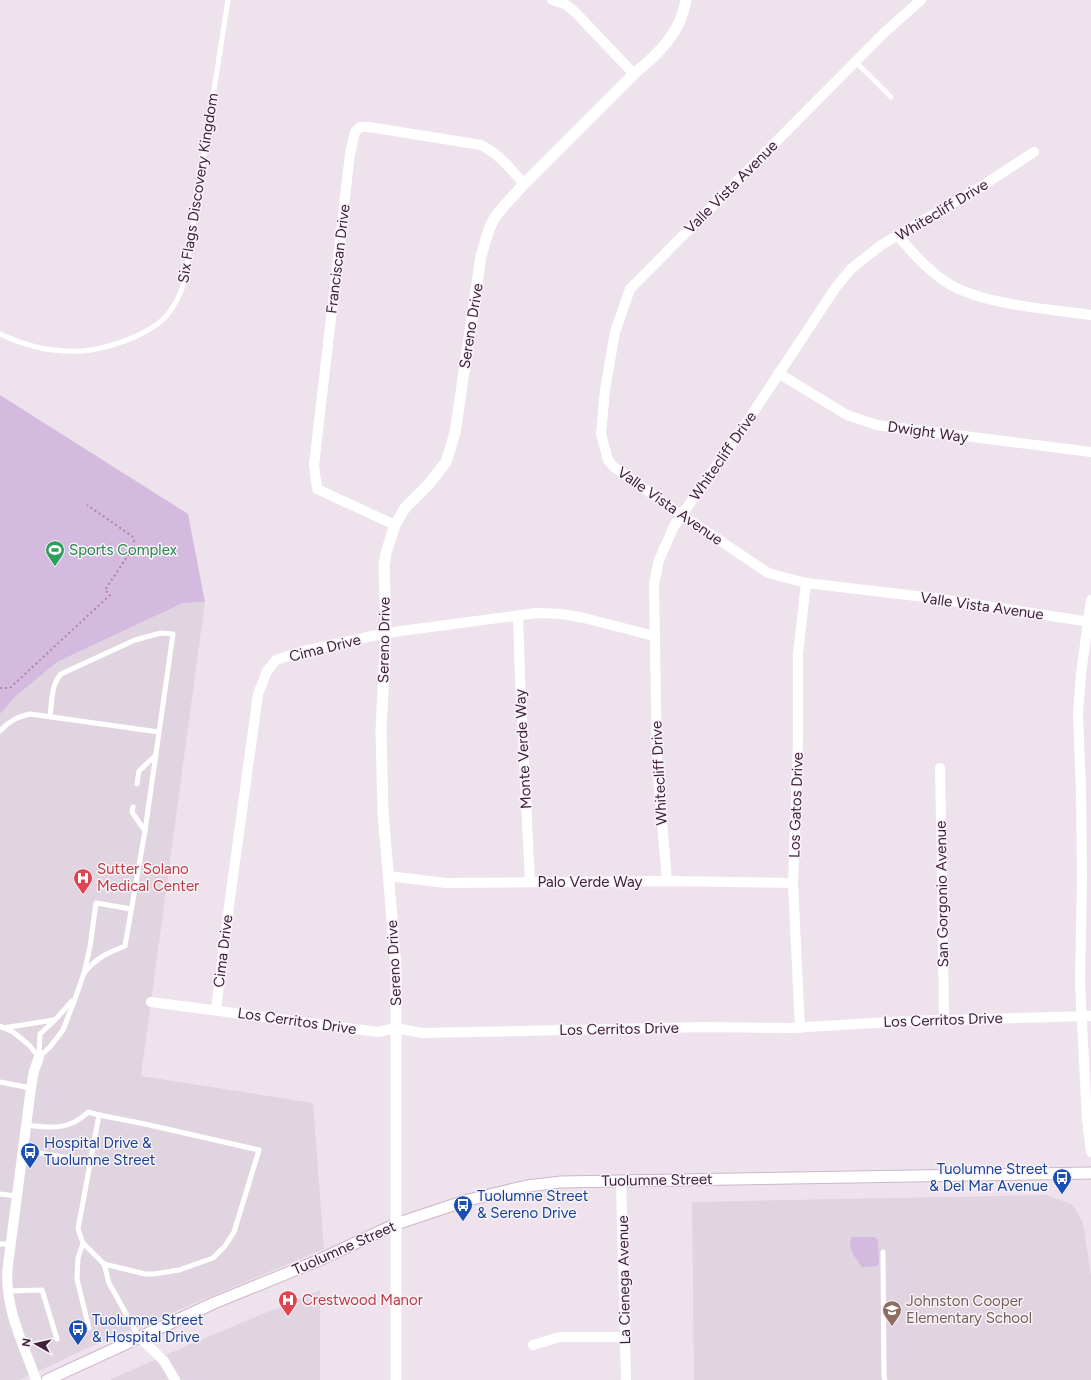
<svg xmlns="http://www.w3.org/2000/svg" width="1091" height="1380" font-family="Figtree,sans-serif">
	<rect width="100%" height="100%" fill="#eee3ed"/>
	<!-- built -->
	<g fill="#e1d4e1">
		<path d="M205 602 141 1076 313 1103 324 1249 92 1346 20 1380H0V714L15 697 57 662 183 603Z"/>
		<path d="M1047 1195 1073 1205 1083 1223 1091 1275V1380H694L692 1202Z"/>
		<path d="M320 1290V1380H109L191 1344Z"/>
	</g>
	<!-- green -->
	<g fill="#d5bae0">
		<path d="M0 395 188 514 205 602 183 603 57 662 15 697 0 714Z"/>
		<path d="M852 1237H875L878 1240 879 1263 877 1266 862 1267C856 1258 846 1247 852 1237Z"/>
	</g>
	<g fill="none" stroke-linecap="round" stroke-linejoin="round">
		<defs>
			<path id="secondary" d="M47 1380 214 1303 317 1261 396 1224 468 1200 527 1186 561 1182 1091 1173"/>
		</defs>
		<!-- secondary casing -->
		<use href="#secondary" stroke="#ceb5cc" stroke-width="13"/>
		<!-- path -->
		<path stroke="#b381ac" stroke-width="2" stroke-dasharray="2 3" stroke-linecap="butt" d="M0 688H10L110 595 105 590 133 548 134 541 132 536 87 505"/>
		<!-- service -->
		<g stroke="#fff" stroke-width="5">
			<path d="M855 61 891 97"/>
			<path d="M0 334C17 342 34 348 53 350 63 351 73 352 83 351 106 349 142 337 160 322 172 312 179 298 184 283L228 0"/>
			<path d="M50 716C52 702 51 685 61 674L135 640 161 633 173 634 145 831 125 946C106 954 97 957 84 973"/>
			<path d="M0 731C9 721 17 717 30 714L159 732"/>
			<path d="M137 784 139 771 156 755"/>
			<path d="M133 807 132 812 145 831"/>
			<path d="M0 1026 13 1032 28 1044 39 1057"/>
			<path d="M3 1028 54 1020"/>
			<path d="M39 1057 50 1047 63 1030 75 999 84 973 90 947 96 903 131 909"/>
			<path d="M39 1057 40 1034 55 1020 72 1001"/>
			<path d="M0 1082 31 1088"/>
			<path d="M26 1125C50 1128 69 1131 88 1112L99 1115"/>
			<path d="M22 1150 69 1158"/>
			<path d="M0 1194 16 1196"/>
			<path d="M83 1243 78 1258 77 1279 89 1328"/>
			<path d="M0 1244H11"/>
			<path d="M883 1252 884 1375 885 1380"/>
			<path d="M104 1264 145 1274H154L179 1270 213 1258 225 1246 234 1232 259 1150 145 1124 99 1115 78 1229 83 1243 104 1264 109 1283 139 1337"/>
			<path d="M8 1291 42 1290 57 1339"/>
		</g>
		<!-- minor -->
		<g stroke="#fff" stroke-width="10">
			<path d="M552 0 565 4 575 12 634 74"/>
			<path d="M921 0 885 32 630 289 615 332 605 390 601 434 608 460 614 467 682 515 768 573 806 583 933 598 1091 622"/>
			<path d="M898 236C914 254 928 271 949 284 985 305 1049 309 1091 315"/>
			<path d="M778 373 847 415 877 425 1091 452"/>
			<path d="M395 525 317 489 314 465 350 154 355 132 360 127H369L481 145C499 154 511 169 524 184"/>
			<path d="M1091 600 1081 674 1078 712 1081 791 1082 878 1080 983 1087 1120 1091 1152"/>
			<path d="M518 616 520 677 530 882"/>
			<path d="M940 768 942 872 944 1020"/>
			<path d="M388 876 446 883 667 881 793 883"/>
			<path d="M667 881 657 762 654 584 659 560 674 526 743 428 836 287 851 269 867 256 883 244 982 186 1034 152"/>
			<path d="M151 1002 378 1032 396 1028 422 1033 705 1027 790 1028 907 1021 1091 1016"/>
			<path d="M216 1010 226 928 258 694 267 671 276 660 300 652 386 633 537 613 562 614 584 618 654 636"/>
			<path d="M800 1028 793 883 798 740V654L806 583"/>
			<path d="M621 1181 626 1380"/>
			<path d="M139 1337 164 1361 175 1380"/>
			<path d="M533 1345 560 1337H625"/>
			<path d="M36 1380C26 1351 11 1321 8 1290 7 1282 7 1273 8 1265L31 1088 34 1071 39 1057"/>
		</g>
		<!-- tertiary -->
		<path stroke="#fff" stroke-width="11" d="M396 1380V967L383 812 381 730 386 633 384 565 386 553 395 525 405 508 428 485 446 462 455 433 481 256 489 229 495 217 504 206 524 184 634 74C658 54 681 33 686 0"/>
		<!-- secondary -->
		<use href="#secondary" stroke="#fff" stroke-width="11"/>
	</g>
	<!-- icons -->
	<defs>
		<symbol id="stadium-pin" viewBox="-11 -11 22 30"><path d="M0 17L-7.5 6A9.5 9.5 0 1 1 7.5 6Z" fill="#2e9e5b" stroke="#f9f3fa"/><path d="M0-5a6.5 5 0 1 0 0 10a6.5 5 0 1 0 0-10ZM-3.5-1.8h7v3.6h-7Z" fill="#fff"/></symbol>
		<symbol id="hospital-pin" viewBox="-11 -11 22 30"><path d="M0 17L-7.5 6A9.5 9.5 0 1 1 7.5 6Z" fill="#e0444e" stroke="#f9f3fa"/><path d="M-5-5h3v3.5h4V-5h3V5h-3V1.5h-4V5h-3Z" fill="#fff"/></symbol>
		<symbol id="bus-pin" viewBox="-11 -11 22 30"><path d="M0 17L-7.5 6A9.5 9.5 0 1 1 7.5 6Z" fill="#1a4fb4" stroke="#f9f3fa"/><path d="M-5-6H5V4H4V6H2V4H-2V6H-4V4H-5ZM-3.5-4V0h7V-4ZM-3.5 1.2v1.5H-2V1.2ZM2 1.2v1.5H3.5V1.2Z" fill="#fff"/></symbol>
		<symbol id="school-pin" viewBox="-11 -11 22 30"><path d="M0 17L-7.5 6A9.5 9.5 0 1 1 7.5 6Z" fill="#8d6e63" stroke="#f9f3fa"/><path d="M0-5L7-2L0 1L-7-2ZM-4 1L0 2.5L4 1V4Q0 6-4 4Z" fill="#fff"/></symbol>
	</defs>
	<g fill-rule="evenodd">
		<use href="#stadium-pin" x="44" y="539" width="22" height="30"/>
		<use href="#hospital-pin" x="72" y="867" width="22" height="30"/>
		<use href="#bus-pin" x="19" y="1141" width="22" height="30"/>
		<use href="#bus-pin" x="1051" y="1167" width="22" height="30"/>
		<use href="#bus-pin" x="452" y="1194" width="22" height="30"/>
		<use href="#hospital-pin" x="277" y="1289" width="22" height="30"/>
		<use href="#school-pin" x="881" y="1299" width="22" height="30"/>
		<use href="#bus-pin" x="67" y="1318" width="22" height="30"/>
	</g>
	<g text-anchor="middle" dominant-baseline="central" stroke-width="3" stroke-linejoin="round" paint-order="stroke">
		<!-- street labels -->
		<g font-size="15" fill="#40213b" stroke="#f9f3fa">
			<text transform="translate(731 187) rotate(-45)">Valle Vista Avenue</text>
			<text transform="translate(198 188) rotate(-81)">Six Flags Discovery Kingdom</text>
			<text transform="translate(942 210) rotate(-31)">Whitecliff Drive</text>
			<text transform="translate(338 259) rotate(-83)">Franciscan Drive</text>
			<text transform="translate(471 326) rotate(-81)">Sereno Drive</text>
			<text transform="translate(928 432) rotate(8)">Dwight Way</text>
			<text transform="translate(723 456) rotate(-55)">Whitecliff Drive</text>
			<text transform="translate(670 506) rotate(35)">Valle Vista Avenue</text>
			<text transform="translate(982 606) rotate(8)">Valle Vista Avenue</text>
			<text transform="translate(384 640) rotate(-89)">Sereno Drive</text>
			<text transform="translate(325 648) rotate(-14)">Cima Drive</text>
			<text transform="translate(523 749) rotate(-93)">Monte Verde Way</text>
			<text transform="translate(659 773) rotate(-93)">Whitecliff Drive</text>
			<text transform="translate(796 805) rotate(-88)">Los Gatos Drive</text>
			<text x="590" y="882">Palo Verde Way</text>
			<text transform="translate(942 894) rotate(-91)">San Gorgonio Avenue</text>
			<text transform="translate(223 951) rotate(-83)">Cima Drive</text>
			<text transform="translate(394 963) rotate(-93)">Sereno Drive</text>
			<text transform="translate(943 1020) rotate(-2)">Los Cerritos Drive</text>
			<text transform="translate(297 1021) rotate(8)">Los Cerritos Drive</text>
			<text transform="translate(619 1029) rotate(-1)">Los Cerritos Drive</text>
			<text transform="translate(657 1180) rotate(-1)">Tuolumne Street</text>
			<text transform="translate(344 1248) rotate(-24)">Tuolumne Street</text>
			<text transform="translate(624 1280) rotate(-91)">La Cienega Avenue</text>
		</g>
		<!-- leisure labels -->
		<g font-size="15" fill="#27864d" stroke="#f9f3fa" text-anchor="start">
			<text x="69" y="550">Sports Complex</text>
		</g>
		<!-- health labels -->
		<g font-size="15" fill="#be3a42" stroke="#f9f3fa" text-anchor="start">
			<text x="97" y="869">Sutter Solano<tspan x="97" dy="17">Medical Center</tspan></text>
			<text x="302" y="1300">Crestwood Manor</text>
		</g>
		<!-- transit labels -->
		<g font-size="15" fill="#164399" stroke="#f9f3fa" text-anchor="start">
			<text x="44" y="1143">Hospital Drive &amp;<tspan x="44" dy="17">Tuolumne Street</tspan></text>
			<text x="1048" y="1169" text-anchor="end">Tuolumne Street<tspan x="1048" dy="17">&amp; Del Mar Avenue</tspan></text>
			<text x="477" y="1196">Tuolumne Street<tspan x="477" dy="17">&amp; Sereno Drive</tspan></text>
			<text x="92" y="1320">Tuolumne Street<tspan x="92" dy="17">&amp; Hospital Drive</tspan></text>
		</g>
		<!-- education labels -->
		<g font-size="15" fill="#785e54" stroke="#f9f3fa" text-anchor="start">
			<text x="906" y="1301">Johnston Cooper<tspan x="906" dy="17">Elementary School</tspan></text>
		</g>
	</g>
	<!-- north arrow -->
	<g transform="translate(36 1344) rotate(278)" stroke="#f9f3fa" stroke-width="3" paint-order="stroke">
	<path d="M0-3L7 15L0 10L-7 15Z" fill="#40213b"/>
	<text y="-6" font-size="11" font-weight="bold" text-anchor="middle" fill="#40213b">N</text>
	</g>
</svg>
